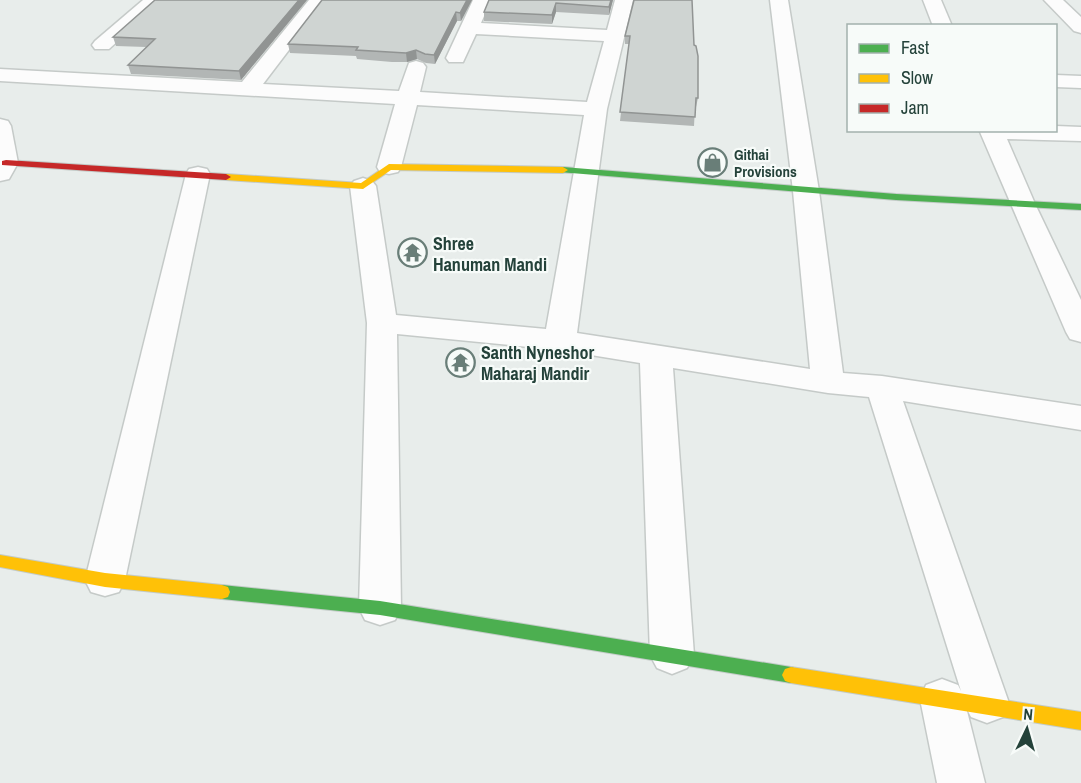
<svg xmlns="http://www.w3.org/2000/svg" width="1081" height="783" font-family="'Archivo Narrow',sans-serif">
	<rect width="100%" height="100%" fill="#e8edeb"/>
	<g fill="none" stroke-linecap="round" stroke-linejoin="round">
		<defs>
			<g id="street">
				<path d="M143 0H163L109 49H95L92 45 95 41Z"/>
				<path d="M309 0H327L263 84 399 91 409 63 416 61 423 63 426 67 420 92 587 102 604 41 476 34 463 62H449L446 58 473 0H491L481 23 607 30 615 0H633L607 109 577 333 810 369 793 191 770 0H788L819 191 843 373 882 376 1081 406V430L903 401 1009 703 1003 717 987 723 971 717 966 707 985 783H937L920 699 926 685 942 679 958 685 961 691 869 397 828 393 673 368 694 655 687 668 672 674 657 668 650 655 640 363 560 350 397 334 401 608 395 620 380 625 365 620 359 608 367 323 350 186 354 181 363 178 372 181 376 186 396 315 546 329 584 115 417 105 401 167 398 172 389 174 380 172 377 167 395 104 0 81V69L242 82Z"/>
				<path d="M923 0H941L952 26H933Z"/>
				<path d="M1044 0H1063L1081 17V33L1074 31Z"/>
				<path d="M1056 75 1081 76V88L1056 87Z"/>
				<path d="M0 119 8 121 11 126 18 163 9 179 0 181Z"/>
				<path d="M1056 126 1081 127V141L1007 139 1036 206 1081 300V342L1070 339 1066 332 980 132 1056 130Z"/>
				<path d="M198 167 207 169 210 174 125 580 119 592 105 596 91 592 85 580 186 174 189 169Z"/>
			</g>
			<g id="fast">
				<path d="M563 167 896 194 1081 204V210L896 200 559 172 558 170Z"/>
				<path d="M222 585 380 601 791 667 797 669 800 675 797 681 791 683 380 615 222 599 216 597 214 592 216 587Z"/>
			</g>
			<g id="slow">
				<path d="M389 164 563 167 568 170 563 173 391 170 363 189 226 180 221 177 226 174 361 183Z"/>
				<path d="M0 555 105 573 222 585 228 587 230 592 228 597 222 599 105 587 0 567Z"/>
				<path d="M791 667 1081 712V730L791 683 785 681 782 675 785 669Z"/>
			</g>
			<path id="jam" d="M6 160 226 174 231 177 226 180 2 165V161Z"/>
		</defs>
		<!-- street casing -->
		<use href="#street" stroke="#c5cac8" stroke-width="3"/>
		<!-- fast casing -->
		<use href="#fast" stroke="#c3cbc8" stroke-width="2"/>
		<!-- slow casing -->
		<use href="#slow" stroke="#c3cbc8" stroke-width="2"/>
		<!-- jam casing -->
		<use href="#jam" stroke="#c3cbc8" stroke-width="2"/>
		<!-- street -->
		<use href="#street" fill="#fcfcfc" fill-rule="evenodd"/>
		<!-- fast -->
		<use href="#fast" fill="#4caf50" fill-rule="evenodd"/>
		<!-- slow -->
		<use href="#slow" fill="#ffc107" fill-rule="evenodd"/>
		<!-- jam -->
		<use href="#jam" fill="#c62828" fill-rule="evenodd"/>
	</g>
	<!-- wall -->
	<g fill="#b2b6b5">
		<path d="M307 0 241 80 131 74 128 65 146 47 116 46 113 37Z"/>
		<path d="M322 0H472L461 21H457L435 64 426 63 417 59 407 62H392L357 59 356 56 290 53 288 44Z"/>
		<path d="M489 0H613L609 15 556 12 552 24 484 21V12Z"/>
		<path d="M634 0 698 98 696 107H695L694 126 620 121 629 44H625V36Z"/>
	</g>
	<!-- shaded-wall -->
	<g fill="#919493">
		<path d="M299 0H307L241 80 239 71Z"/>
		<path d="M467 0H472L461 21 460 13Z"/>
		<path d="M611 0H613L609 15V7Z"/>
		<path d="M556 3V12L552 24V15Z"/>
		<path d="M456 12 457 21 435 64 434 55Z"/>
		<path d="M416 50 417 59 407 62 406 53Z"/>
	</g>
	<!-- building -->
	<g fill="#cfd4d2" stroke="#919493" stroke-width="1.5">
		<path d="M155 0H299L239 71 128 65 155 39 113 37Z"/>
		<path d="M322 0H467L460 13 456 12 434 55 425 54 416 50 406 53 356 50 358 47 288 44Z"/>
		<path d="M489 0H611L609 7 556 3 552 15 484 12Z"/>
		<path d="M634 0H692L694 45 696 46 698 56V98H696L695 117 620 112 630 36H625Z"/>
	</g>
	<!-- icons -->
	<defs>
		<symbol id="shop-ring" viewBox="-11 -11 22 22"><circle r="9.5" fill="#f7fbf9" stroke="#697e78" stroke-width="1.5"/><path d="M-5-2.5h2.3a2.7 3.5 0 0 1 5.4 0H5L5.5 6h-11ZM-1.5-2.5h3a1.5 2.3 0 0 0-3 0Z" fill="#697e78"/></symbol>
		<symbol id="temple-ring" viewBox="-11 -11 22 22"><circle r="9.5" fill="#f7fbf9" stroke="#697e78" stroke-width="1.5"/><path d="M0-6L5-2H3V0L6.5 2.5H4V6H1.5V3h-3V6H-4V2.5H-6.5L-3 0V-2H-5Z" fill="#697e78"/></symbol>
	</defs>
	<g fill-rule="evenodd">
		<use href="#shop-ring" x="696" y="146" width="33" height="33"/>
		<use href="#temple-ring" x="396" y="236" width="33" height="33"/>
		<use href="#temple-ring" x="444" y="346" width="33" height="33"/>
	</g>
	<g text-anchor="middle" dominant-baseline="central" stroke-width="4.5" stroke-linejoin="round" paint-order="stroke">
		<!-- far-poi labels -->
		<g font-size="15" font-weight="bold" fill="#24423a" stroke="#f7fbf9" text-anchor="start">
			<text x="734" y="154">Githai<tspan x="734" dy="17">Provisions</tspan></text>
		</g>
		<!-- poi labels -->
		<g font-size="18" font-weight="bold" fill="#24423a" stroke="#f7fbf9" text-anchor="start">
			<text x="433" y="243">Shree<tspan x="433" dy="21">Hanuman Mandi</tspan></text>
			<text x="481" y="352">Santh Nyneshor<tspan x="481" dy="21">Maharaj Mandir</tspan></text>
		</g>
	</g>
	<!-- legend -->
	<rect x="847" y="24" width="210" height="108" fill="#f7fbf9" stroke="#a3b1ad" stroke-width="1.5"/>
	<rect x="859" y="44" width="30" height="9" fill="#4caf50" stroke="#a3b1ad" stroke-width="1.5"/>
	<text x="901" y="54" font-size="18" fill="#24423a">Fast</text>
	<rect x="859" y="74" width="30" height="9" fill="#ffc107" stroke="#a3b1ad" stroke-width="1.5"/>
	<text x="901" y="84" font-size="18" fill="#24423a">Slow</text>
	<rect x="859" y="104" width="30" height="9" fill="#c62828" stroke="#a3b1ad" stroke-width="1.5"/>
	<text x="901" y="114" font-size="18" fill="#24423a">Jam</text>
	<!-- north arrow -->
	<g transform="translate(1027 729) rotate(5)" stroke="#f7fbf9" stroke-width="4.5" paint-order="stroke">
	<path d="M0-4.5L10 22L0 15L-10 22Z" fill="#24423a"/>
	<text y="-9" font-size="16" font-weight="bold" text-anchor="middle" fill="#24423a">N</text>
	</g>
</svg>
